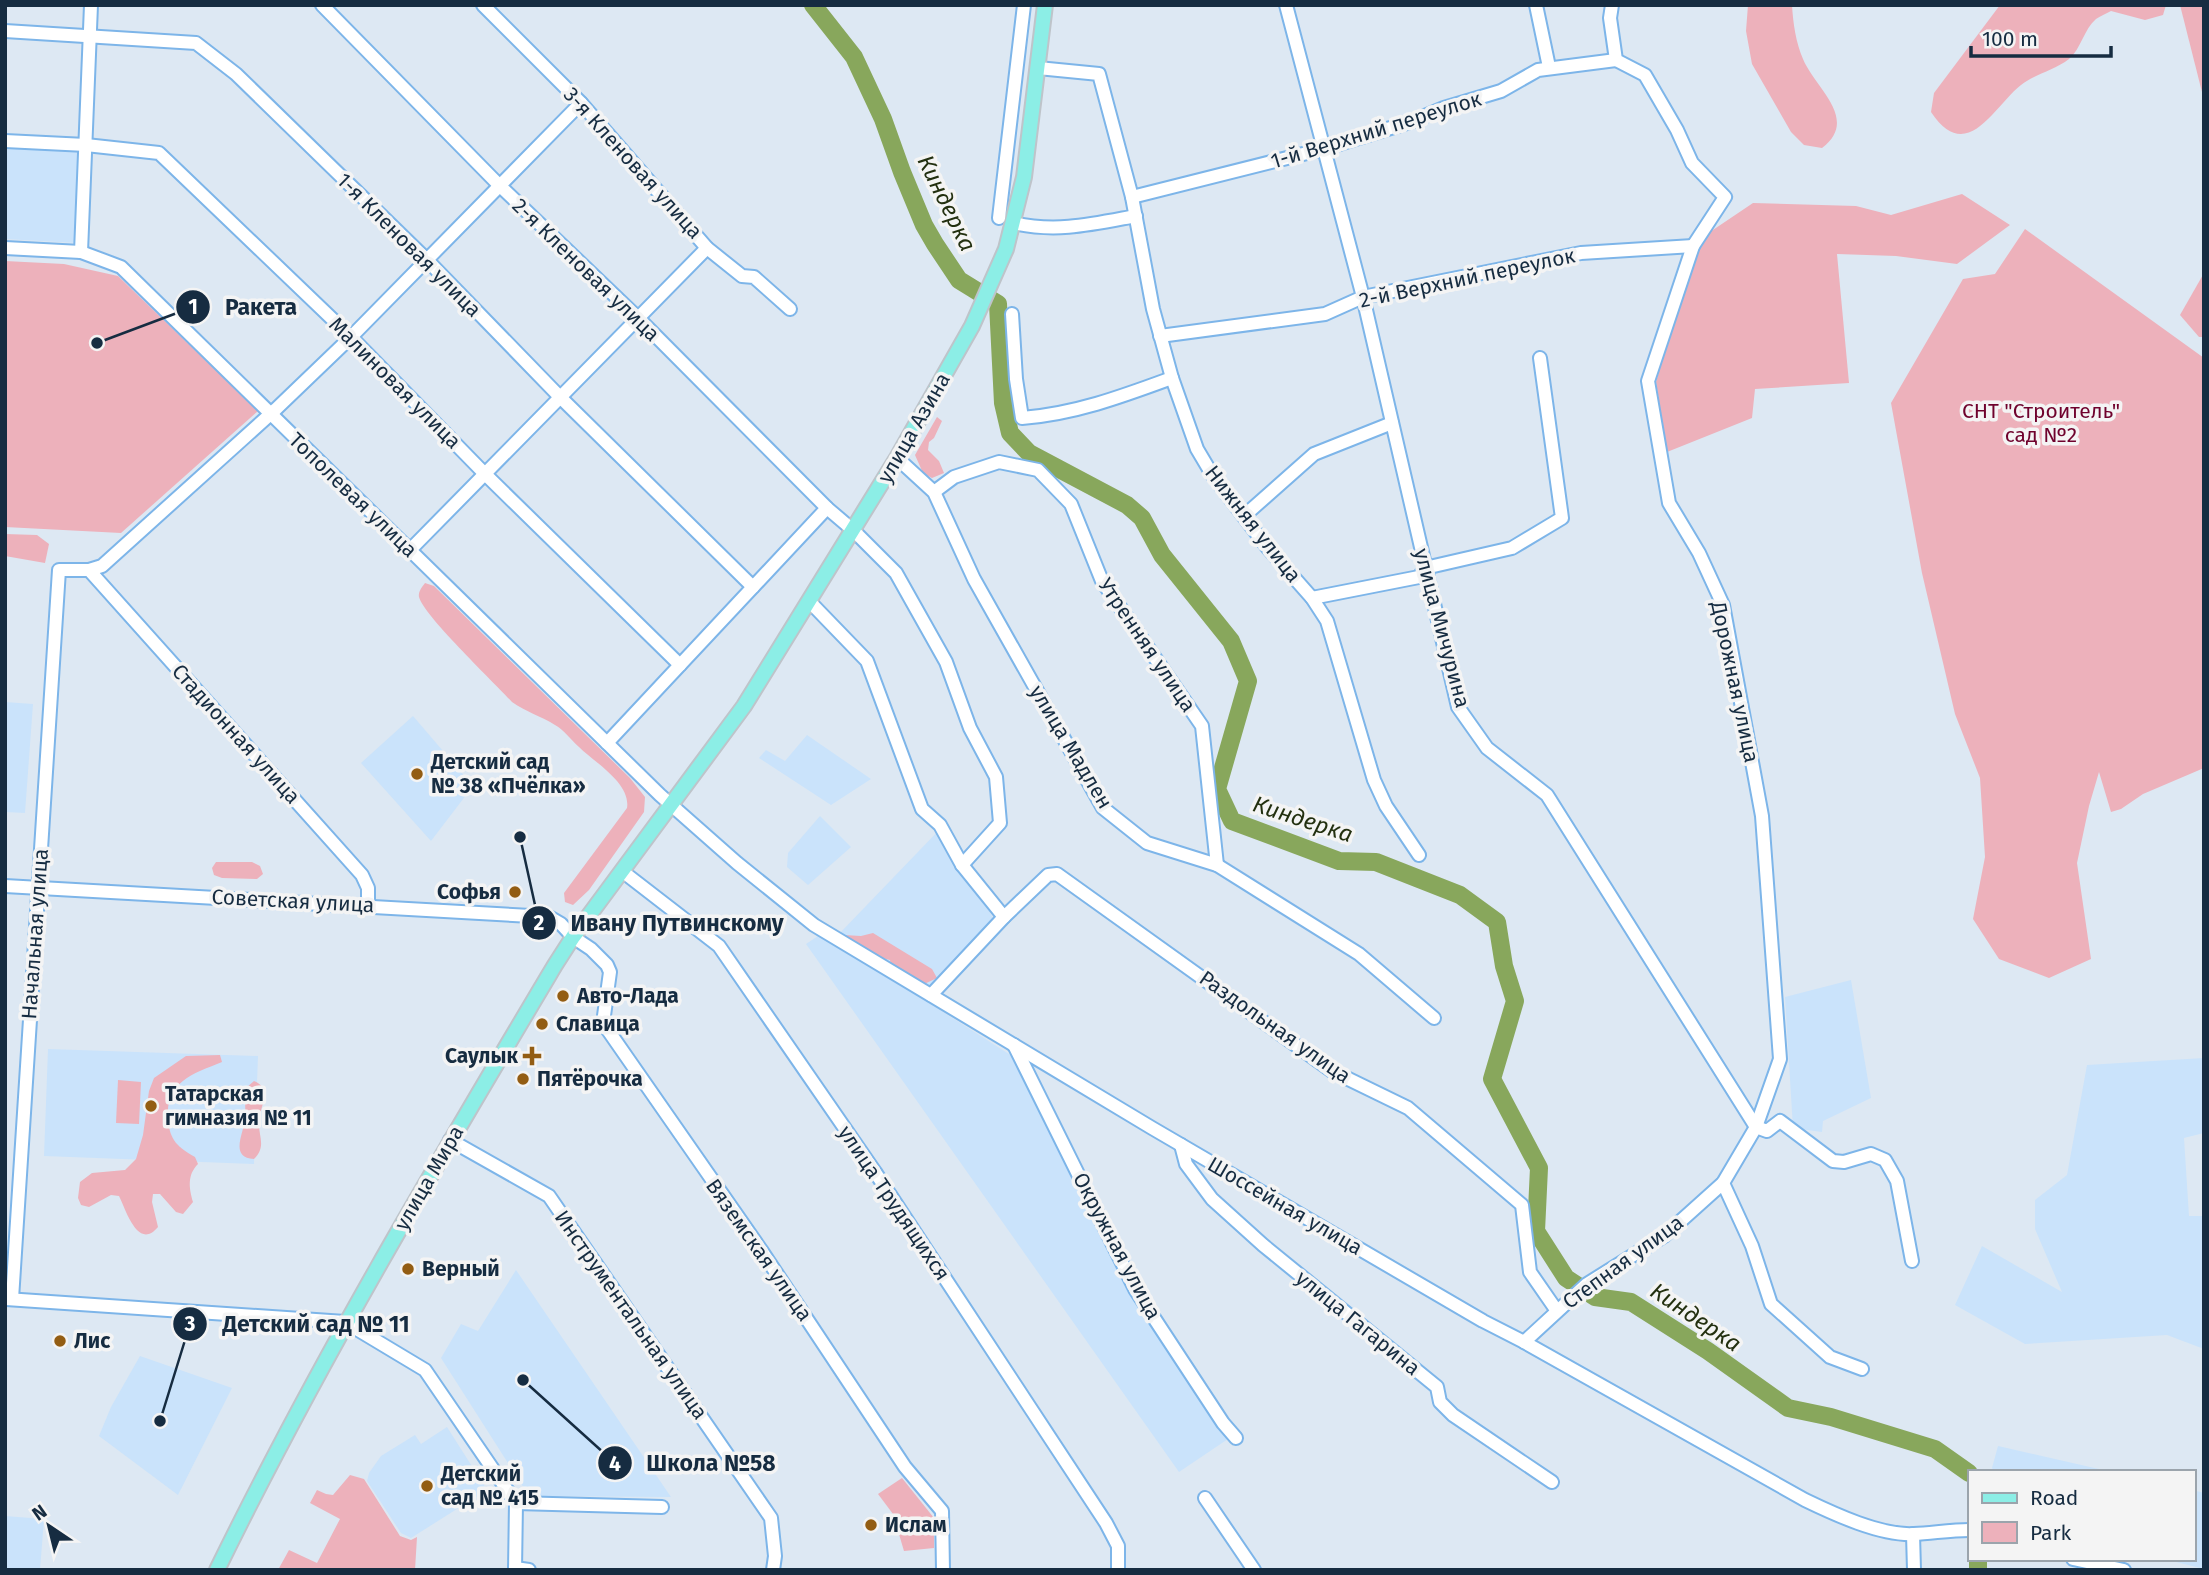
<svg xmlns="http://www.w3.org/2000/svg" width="2209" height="1575" font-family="'Fira Sans',sans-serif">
	<rect width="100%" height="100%" fill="#dde8f3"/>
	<!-- built -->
	<g fill="#cae3fb">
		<path d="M5 145 82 150 77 243 5 239Z"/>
		<path d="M5 702 33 704 25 813 5 812Z"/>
		<path d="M413 716 473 786 431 841 361 763Z"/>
		<path d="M807 735 871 779 831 805 759 758 766 750 785 761Z"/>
		<path d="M820 816 851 847 808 885 787 867 788 853Z"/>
		<path d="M943 826 995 922 929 990 839 934Z"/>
		<path d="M821 934 1012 1056 1134 1297 1228 1439 1179 1472 806 944Z"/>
		<path d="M1851 980 1871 1098 1823 1121 1822 1132 1793 1128 1785 997Z"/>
		<path d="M48 1049 258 1056 254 1164 44 1156Z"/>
		<path d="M2204 1058V1133L2184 1138 2189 1216H2204V1349L2167 1335 2025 1344 1955 1305 1982 1246 2062 1292 2035 1229V1200L2067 1175 2087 1065Z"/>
		<path d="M516 1270 671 1497 529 1496 441 1358 461 1324 478 1331Z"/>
		<path d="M140 1356 232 1388 178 1495 99 1436 111 1407Z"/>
		<path d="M447 1427 487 1490 411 1538 401 1533 367 1481 369 1473 381 1456 415 1435 421 1444Z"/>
		<path d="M1998 1446 2112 1472H1994L1992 1468Z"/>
		<path d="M2193 1490 2204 1493V1569L2164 1559H2193Z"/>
		<path d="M5 1516 44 1519 40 1570H5Z"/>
	</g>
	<!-- green -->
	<g fill="#edb1bb">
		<path d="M1748 5H1792C1793 23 1796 43 1803 59 1815 88 1860 119 1822 148L1804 145 1791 132 1752 64 1746 31Z"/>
		<path d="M2000 5H2166L2163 15 2145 20 2111 11C2106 14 2100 16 2096 19 2084 29 2081 49 2069 59 2055 70 2035 74 2021 85 1994 106 1967 166 1931 112L1934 93Z"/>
		<path d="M2180 5H2204V100Z"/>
		<path d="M1962 194 2010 225 1957 264 1896 256 1837 254 1849 383 1755 389 1752 418 1667 452 1656 382 1696 244 1701 238 1753 203 1856 206 1891 215Z"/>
		<path d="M2025 229 2204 358V768L2143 794 2121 809 2111 812 2099 772 2089 806 2077 863 2091 959 2049 978 1999 959 1973 919 1985 857 1980 778 1955 714 1922 573 1891 403 1963 279 1995 274Z"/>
		<path d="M5 261 64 264 118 276 258 411 121 533 5 527Z"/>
		<path d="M2204 273V337H2199L2180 315Z"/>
		<path d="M937 417 942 421 934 438 929 442 928 450 939 461 944 473 932 478 923 473 915 455Z"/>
		<path d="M5 534 37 535 49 544 45 563 5 556Z"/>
		<path d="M425 583 434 586 630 778 645 797 644 812 589 890 573 905 565 902 564 893 627 808C631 783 594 762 579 747 571 740 564 730 555 725 541 716 526 712 512 702 495 683 424 616 419 597 418 592 422 587 425 583Z"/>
		<path d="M216 862H252L260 866 263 874 257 879 222 878 214 875 212 868Z"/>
		<path d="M873 933 932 969 937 978 920 986 891 966 890 960 866 954 844 935 861 936Z"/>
		<path d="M220 1055 222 1062C192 1074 165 1082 168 1120 170 1141 178 1147 195 1157L198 1164C187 1175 189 1188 193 1202L183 1214 176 1212 160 1194H153L152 1202 158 1227C138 1251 126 1210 119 1196L111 1195 89 1207 81 1205 78 1198 80 1182 92 1173 125 1170 136 1159 143 1135 149 1091 154 1078 186 1056Z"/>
		<path d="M118 1080 141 1082 139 1124 116 1123Z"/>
		<path d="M254 1081C273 1089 260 1106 259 1121 258 1136 267 1146 254 1159 228 1157 245 1132 245 1117 246 1107 244 1098 246 1088Z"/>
		<path d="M350 1475 364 1479 400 1536 411 1540 417 1537 415 1570H278L289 1550 317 1563 340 1519 310 1503 317 1490 326 1494 333 1495Z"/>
		<path d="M902 1478 934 1518V1548L904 1551 893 1514 878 1494Z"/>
	</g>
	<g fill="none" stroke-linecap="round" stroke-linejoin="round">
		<!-- river -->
		<g stroke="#88a75c" stroke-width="18">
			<path d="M813 5 854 57 883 119 902 172 924 225 935 244 959 280 998 304 1003 403 1010 433 1029 453 1127 505 1142 518 1162 555 1231 641 1248 681 1217 789 1232 821 1339 861 1376 862 1460 895 1497 922 1504 966 1515 1001 1492 1079 1539 1168 1536 1231 1566 1278 1595 1297 1631 1302 1708 1351 1788 1408 1831 1417 1935 1449 1969 1473"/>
			<path d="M1978 1559V1570"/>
		</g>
		<defs>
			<g id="minor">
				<path d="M322 5 499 185 638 318 827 508 854 531 896 573 946 662 970 728 996 777 1000 823 962 865"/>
				<path d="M483 5 581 103 707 248 742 276 754 277 790 309"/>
				<path d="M1286 5 1363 297 1458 707 1487 748 1547 795 1756 1127 1767 1131 1780 1121 1833 1161 1844 1162 1871 1154 1885 1160 1897 1181 1912 1261"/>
				<path d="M1536 5 1549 67"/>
				<path d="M5 31 196 43 236 74 427 260 560 397 753 587"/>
				<path d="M1038 68 1099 74 1132 197 1153 309 1172 378 1197 449 1213 476 1267 547 1312 598 1327 621 1374 780 1386 806 1419 855"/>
				<path d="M5 141 86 145 159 153 351 337 485 474 680 665"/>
				<path d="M1132 197 1323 149 1413 121 1444 108 1501 91 1538 70 1616 60"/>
				<path d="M999 218 1024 5"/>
				<path d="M1013 223C1057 233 1093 224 1136 216"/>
				<path d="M5 248 81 252 121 267 660 795 737 863 814 925 1152 1128 1483 1321 1524 1342 1805 1500C1834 1514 1881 1536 1914 1534 1933 1533 1951 1530 1969 1530"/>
				<path d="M81 252 91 5"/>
				<path d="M1012 314 1016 379 1022 418C1075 414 1123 396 1172 378"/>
				<path d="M1160 336 1325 314 1363 297 1581 253 1693 246"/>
				<path d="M897 458 934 492 974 579 1103 808 1147 843 1217 865 1359 954 1434 1018"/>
				<path d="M934 492 954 477 999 462 1038 470 1071 504 1102 581 1202 726 1217 865"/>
				<path d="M1244 516 1314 454 1392 423"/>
				<path d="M409 551 707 248"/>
				<path d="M89 570 362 875 368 888V905"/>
				<path d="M1312 598 1419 577 1425 568 1512 548 1562 518 1540 358"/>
				<path d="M810 602 867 661 922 809 940 825 962 865 1004 917"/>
				<path d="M607 743 827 508"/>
				<path d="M622 871 719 946 875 1172 1106 1523 1118 1546V1570"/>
				<path d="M5 886 549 917 561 924 573 937 591 949 607 965 610 972 603 1023 761 1250 905 1467 942 1511 943 1570"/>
				<path d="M931 995 1004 917 1048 875 1057 874 1332 1071 1408 1108 1522 1205 1530 1272 1557 1311"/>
				<path d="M1014 1045 1135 1289 1223 1423 1236 1438"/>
				<path d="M450 1140 549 1196 771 1518 775 1556 773 1570"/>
				<path d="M1181 1145 1186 1164 1212 1199 1263 1245 1437 1387 1440 1402 1453 1415 1552 1482"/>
				<path d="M1723 1183 1752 1246 1771 1304 1830 1357 1862 1369"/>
				<path d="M6 1299 345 1322 425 1370 516 1503 515 1570"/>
				<path d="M12 1299 59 570H89L102 566 276 409 351 337 581 103"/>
				<path d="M1524 1342 1587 1284 1664 1236 1723 1183 1756 1127 1780 1059 1762 816 1723 605 1699 553 1669 503 1648 381 1693 246 1725 197 1692 163 1677 130 1645 75 1616 60 1610 18 1612 5"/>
				<path d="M1205 1498 1254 1570"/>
				<path d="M516 1503 662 1507"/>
				<path d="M1913 1534 1914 1570"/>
				<path d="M2073 1559 2124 1570"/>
				<path d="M515 1568 529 1570"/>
			</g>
			<path id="major" d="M217 1570C319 1361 436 1165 555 965L573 937 744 706 897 458 972 326 1006 249 1024 177 1045 5"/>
		</defs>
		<!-- minor casing -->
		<use href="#minor" stroke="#7db5e9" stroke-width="16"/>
		<!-- major casing -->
		<use href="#major" stroke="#bec4ca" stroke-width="18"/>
		<!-- minor -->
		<use href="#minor" stroke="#fff" stroke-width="12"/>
		<!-- major -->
		<use href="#major" stroke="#8ceee6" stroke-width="14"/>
	</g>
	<!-- markers -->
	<g fill="#935d13" stroke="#f4f4f4" stroke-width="2.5">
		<circle cx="417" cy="774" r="7"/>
		<circle cx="515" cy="892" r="7"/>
		<circle cx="563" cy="996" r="7"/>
		<circle cx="542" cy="1024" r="7"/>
		<path d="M528.5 1045.5h7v7h7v7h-7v7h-7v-7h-7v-7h7z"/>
		<circle cx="523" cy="1079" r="7"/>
		<circle cx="151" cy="1106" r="7"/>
		<circle cx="408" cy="1269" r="7"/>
		<circle cx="60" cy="1341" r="7"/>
		<circle cx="427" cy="1486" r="7"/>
		<circle cx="871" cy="1525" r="7"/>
	</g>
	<g text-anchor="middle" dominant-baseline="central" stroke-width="7" stroke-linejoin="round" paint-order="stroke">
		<!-- street labels -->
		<g font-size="21" fill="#162c41" stroke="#f4f4f4">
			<text transform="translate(1376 130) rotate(-17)">1-й Верхний переулок</text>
			<text transform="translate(633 163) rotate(48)">3-я Кленовая улица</text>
			<text transform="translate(409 245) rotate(45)">1-я Кленовая улица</text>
			<text transform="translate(586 270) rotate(44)">2-я Кленовая улица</text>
			<text transform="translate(1467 278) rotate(-12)">2-й Верхний переулок</text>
			<text transform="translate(395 383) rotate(45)">Малиновая улица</text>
			<text transform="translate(914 428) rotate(-60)">улица Азина</text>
			<text transform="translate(353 495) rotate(44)">Тополевая улица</text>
			<text transform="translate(1253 524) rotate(52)">Нижняя улица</text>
			<text transform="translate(1442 628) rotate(75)">улица Мичурина</text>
			<text transform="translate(1147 645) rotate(56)">Утренняя улица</text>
			<text transform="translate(1735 682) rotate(78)">Дорожная улица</text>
			<text transform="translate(236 734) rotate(48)">Стадионная улица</text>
			<text transform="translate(1071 747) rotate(59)">улица Мадлен</text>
			<text transform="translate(293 901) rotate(3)">Советская улица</text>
			<text transform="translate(35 934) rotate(-86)">Начальная улица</text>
			<text transform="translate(1275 1027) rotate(35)">Раздольная улица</text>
			<text transform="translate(429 1178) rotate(-60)">улица Мира</text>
			<text transform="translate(894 1203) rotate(56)">улица Трудящихся</text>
			<text transform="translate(1285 1206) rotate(30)">Шоссейная улица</text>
			<text transform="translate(1117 1246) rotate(62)">Окружная улица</text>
			<text transform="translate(759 1250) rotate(55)">Вяземская улица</text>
			<text transform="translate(1623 1262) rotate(-36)">Степная улица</text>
			<text transform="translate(631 1315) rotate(55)">Инструментальная улица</text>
			<text transform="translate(1358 1323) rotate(39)">улица Гагарина</text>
		</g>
		<!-- park labels -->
		<g font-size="21" fill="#6f022d" stroke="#f4f4f4">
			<text x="2041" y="411">СНТ "Строитель"<tspan x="2041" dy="24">сад №2</tspan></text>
		</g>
		<!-- poi labels -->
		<g font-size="21" font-weight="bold" fill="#162c41" stroke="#f4f4f4" text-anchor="start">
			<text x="431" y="762">Детский сад<tspan x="431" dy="24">№ 38 «Пчёлка»</tspan></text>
			<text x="501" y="892" text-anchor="end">Софья</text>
			<text x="577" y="996">Авто-Лада</text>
			<text x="556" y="1024">Славица</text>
			<text x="518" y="1056" text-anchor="end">Саулык</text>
			<text x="537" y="1079">Пятёрочка</text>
			<text x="165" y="1094">Татарская<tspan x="165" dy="24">гимназия № 11</tspan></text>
			<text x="422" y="1269">Верный</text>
			<text x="74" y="1341">Лис</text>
			<text x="441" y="1474">Детский<tspan x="441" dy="24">сад № 415</tspan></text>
			<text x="885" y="1525">Ислам</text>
		</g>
		<!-- water labels -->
		<g font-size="23" font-style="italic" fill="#233010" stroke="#f4f4f4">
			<text transform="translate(947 203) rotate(64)">Киндерка</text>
			<text transform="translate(1303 819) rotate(18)">Киндерка</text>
			<text transform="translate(1696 1317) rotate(34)">Киндерка</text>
		</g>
	</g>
	<!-- callouts -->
	<path fill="none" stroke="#162c41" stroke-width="2.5" d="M97 343L193 307M520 837L539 923M160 1421L190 1324M523 1380L615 1463"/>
	<g fill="#162c41" stroke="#f4f4f4" stroke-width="2.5">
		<circle cx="97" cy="343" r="7"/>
		<circle cx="520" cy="837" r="7"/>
		<circle cx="160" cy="1421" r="7"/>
		<circle cx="523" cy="1380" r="7"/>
		<circle cx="193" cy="307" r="18"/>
		<circle cx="539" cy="923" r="18"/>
		<circle cx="190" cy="1324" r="18"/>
		<circle cx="615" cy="1463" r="18"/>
	</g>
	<g font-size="21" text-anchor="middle" font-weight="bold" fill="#fff">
		<text x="193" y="314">1</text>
		<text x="539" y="930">2</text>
		<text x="190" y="1331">3</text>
		<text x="615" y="1471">4</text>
	</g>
	<g font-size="23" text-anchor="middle" font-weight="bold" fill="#162c41" stroke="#f4f4f4" stroke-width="7" stroke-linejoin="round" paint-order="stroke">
		<text x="261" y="315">Ракета</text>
		<text x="677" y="931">Ивану Путвинскому</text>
		<text x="316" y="1332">Детский сад № 11</text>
		<text x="711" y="1471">Школа №58</text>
	</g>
	<!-- border -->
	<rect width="2209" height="1575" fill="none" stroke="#162c41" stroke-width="14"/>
	<!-- legend -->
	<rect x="1968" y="1470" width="228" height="91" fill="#f4f4f4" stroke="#9ba4ac" stroke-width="2"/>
	<rect x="1982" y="1493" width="35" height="10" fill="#8ceee6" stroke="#9ba4ac" stroke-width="2"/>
	<text x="2030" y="1505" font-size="21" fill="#162c41">Road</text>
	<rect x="1982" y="1522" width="35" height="21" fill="#edb1bb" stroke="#9ba4ac" stroke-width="2"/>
	<text x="2030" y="1540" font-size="21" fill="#162c41">Park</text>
	<!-- north arrow -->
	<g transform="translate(49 1526) rotate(325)" stroke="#f4f4f4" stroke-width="5" paint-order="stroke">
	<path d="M0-5L12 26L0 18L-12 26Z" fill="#162c41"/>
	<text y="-10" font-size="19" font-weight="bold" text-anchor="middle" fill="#162c41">N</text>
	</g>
	<!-- scale -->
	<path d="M1971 46v10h140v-10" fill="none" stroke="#162c41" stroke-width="3.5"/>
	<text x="1982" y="46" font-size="21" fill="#162c41" stroke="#f4f4f4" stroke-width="5" paint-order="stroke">100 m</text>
</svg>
